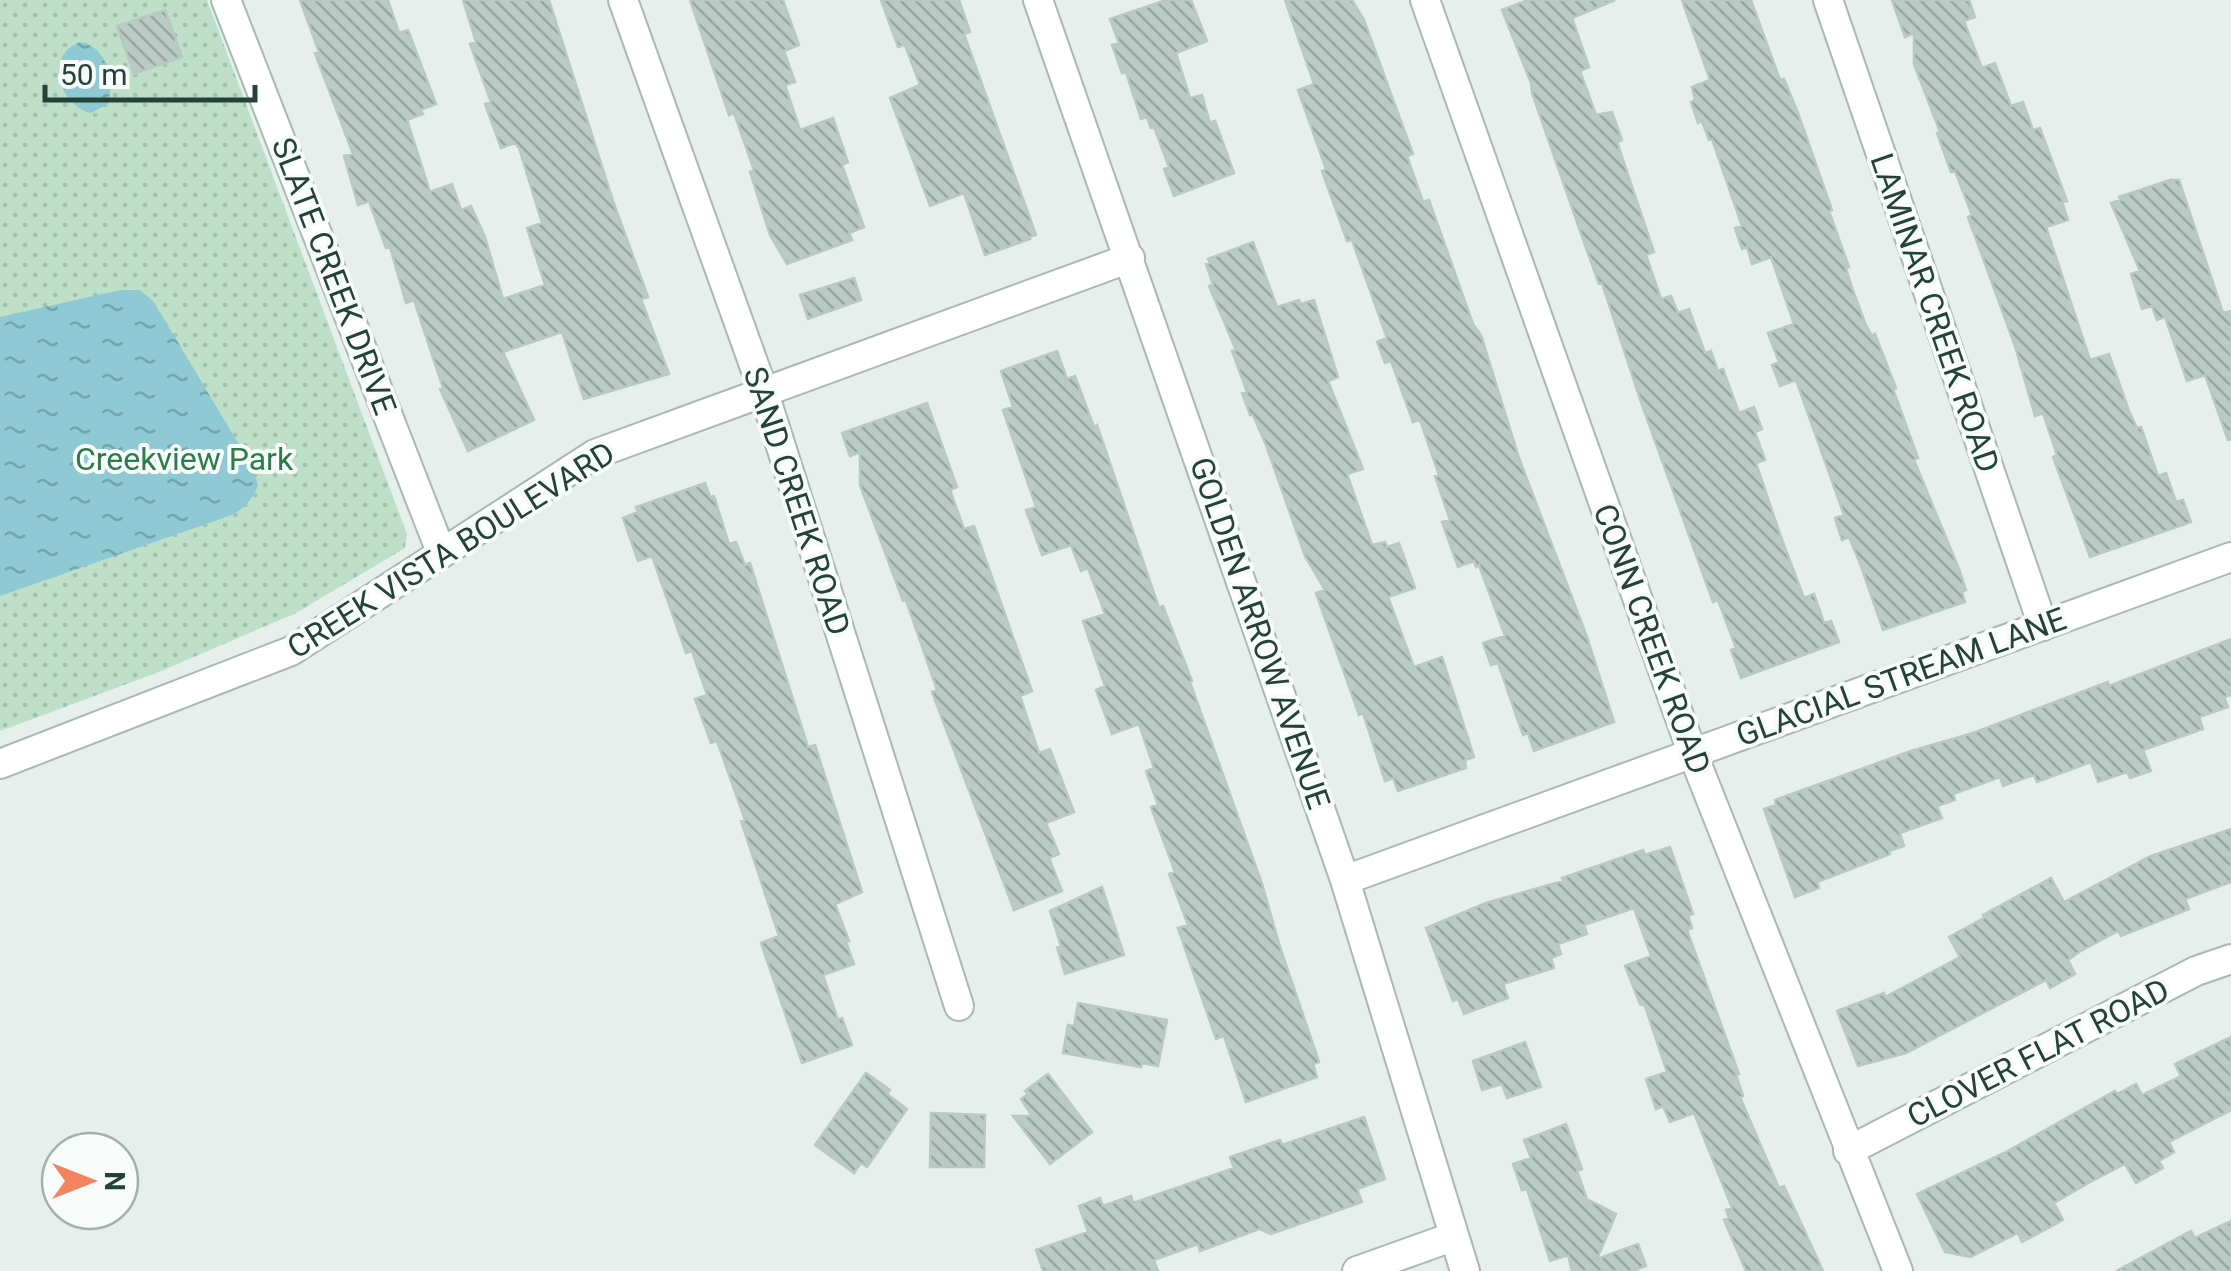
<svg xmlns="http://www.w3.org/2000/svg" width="2231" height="1271" font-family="Roboto,sans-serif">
<defs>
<pattern id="park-dots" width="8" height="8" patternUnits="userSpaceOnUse" patternTransform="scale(2.5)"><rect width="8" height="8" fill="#bfe0c8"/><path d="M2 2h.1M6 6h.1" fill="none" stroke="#a4c1ad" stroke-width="1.8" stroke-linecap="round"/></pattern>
<pattern id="water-ripples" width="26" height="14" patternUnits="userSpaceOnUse" patternTransform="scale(2.5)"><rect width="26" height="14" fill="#8ec9d4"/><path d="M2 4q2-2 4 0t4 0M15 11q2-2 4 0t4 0" fill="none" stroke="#74a5ad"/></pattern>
<pattern id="building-back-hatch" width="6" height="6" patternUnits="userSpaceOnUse" patternTransform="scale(2.5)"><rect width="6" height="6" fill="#bbcac4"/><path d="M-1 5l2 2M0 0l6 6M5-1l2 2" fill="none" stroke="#98a6a0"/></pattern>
</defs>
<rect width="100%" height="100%" fill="#e6efeb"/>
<path fill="url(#park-dots)" d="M0,0h207l200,534 -2,14 -109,65 -137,59 -159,59z"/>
<path fill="url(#water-ripples)" d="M80,42c28,5 34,38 28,62l-17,9c-32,-7 -47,-58 -11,-71z
M120,290h20l14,12 97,163 7,20c-6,16 -14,24 -29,31l-229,80v-279z"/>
<path fill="url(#building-back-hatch)" stroke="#b8c9c2" stroke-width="2.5" d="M300,0h88l11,33 9,-3 28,74 -16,6 3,4 -16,6 23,72 22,-8 9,26 10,-4 14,31 18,62 42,-14 -18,-57 15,-5 -23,-75 -4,-5 -14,5 -16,-44 6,-2 -21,-58 6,-2 -13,-42h86l64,201 35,96 -7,2 28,75 -85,25 -22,-67 -59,20 31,68 -66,31 -28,-62 3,-1 -29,-88 -8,3 -16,-56 -4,1 -17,-47 -11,4 -14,-49 9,-2 -38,-101 4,-1z
M690,0h93l16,45 -15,6 11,31 -10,3 15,45 33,-12 15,44 -6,3 22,62 -15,6 3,7 -65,24 -17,-29 -20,-63 4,-2 -20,-57 -5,2z
M881,0h78l11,32 -6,2 72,201 -7,2 1,2 -45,16 -21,-62 -34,13 -40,-108 30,-13 -15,-40 -7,2z
M1166,0h25l16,41 -31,12 14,45 12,-3 8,28 5,-2 19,52 -60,23 -10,-27 5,-2 -15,-40 -3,1 -4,-11 -6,2 -15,-47 -4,1 -10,-28 7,-2 -9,-24z
M1285,0h67l12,20 49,134 -6,2 16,46 6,-2 44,124 8,11 38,123 68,179 27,85 -80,29 -6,-18 -5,2 -25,-72 -7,2 -8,-22 22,-7 -26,-71 -3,2 -2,-6 -16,6 -16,-45 8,-2 -15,-44 4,-1 -19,-55 -7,2 -22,-61 -6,2 -8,-21 10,-4 -35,-98 -5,1 -25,-70 4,-2 -28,-79 16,-6z
M1528,0h87l-43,18 17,49 -9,4 16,44 16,-3 10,28 -5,2 37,110 -8,3 15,44 10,-3 7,17 11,-4 16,44 6,-2 7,20 5,-2 16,44 15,-6 8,22 -7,3 10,28 -9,3 25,74 23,61 10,-4 10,29 7,-2 8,21 -98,36 -10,-28 5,-2 -18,-48 -5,2 -72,-200 -39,-119 -3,1 -14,-39 -53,-152 -1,-10 -29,-73z
M1682,0h69l29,80 4,-1 14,34 34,97 -3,1 20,56 -3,1 5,17 14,38 7,13 3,-2 21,54 -3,1 25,69 -4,2 45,109 7,21 -4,2 3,10 -82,28 -22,-64 -12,-29 -7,3 -7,-22 9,-3 -48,-135 -16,6 -8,-21 7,-3 -11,-29 26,-9 -23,-67 -19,7 -5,-17 -5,2 -7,-21 7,-2 -30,-87 -3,1 -7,-19 -4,2 -7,-21 4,-2 -3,-13 18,-7z
M1892,0h77l6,17 -11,4 18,47 13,-5 16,43 12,-4 10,28 7,-2 27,73 -5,1 6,18 -22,7 44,133 19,-6 20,57 8,17 4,-1 17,49 8,-3 10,29 7,-2 8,22 -101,35 -37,-100 4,-2 -14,-42 -8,3 -20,-70 -47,-129 4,-2 -17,-44 -4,1 -14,-39 3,-1 -26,-68v-31l-9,4z
M165,10l17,47 -48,17 -17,-48z
M2170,180h9l44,133 8,-2v128l-3,1 -23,-65 -18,6 -22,-64 -8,3 -5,-14 -10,3 -11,-35 9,-3 -29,-68 10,-3 -2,-3z
M1253,242l24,65 22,-7 2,4 13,-4 24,77 -10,4 35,88 -16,5 25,71 13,-3 2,5 12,-4 16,45 -27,9 26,70 28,-10 32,100 -9,3 1,8 -68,23 -5,-13 -8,3 -22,-68 -4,2 -43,-122 9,-3 -20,-34 -39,-111 -13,-30h-3l-8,-22 5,-1 -15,-41 4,-1 -27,-64 4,-2 -7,-20 4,-1 -2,-4z
M854,278l7,22 -53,19 -8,-24z
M1057,351l10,28 8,-3 19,51 3,-2 62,183 4,-2 29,75 -2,1 72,202 18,63 39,115 -6,2 4,13 -71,25 -22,-66 -8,3 -38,-111 10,-3 -19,-51 6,-2 -24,-65 7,-2 -12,-34 8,-3 -15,-44 -27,10 -16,-44 9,-4 -22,-65 22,-7 -17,-46 -7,3 -10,-26 -29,10 -16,-45 10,-3 -33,-97 10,-3 -12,-36z
M927,403l30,84 -7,3 14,39 10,-3 58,165 -12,5 19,57 11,-4 24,63 -28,11 13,31 -10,4 13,33 -48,19 -82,-218 5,-2 -31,-90 -3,1 -43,-116v-33l-10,4 -8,-23z
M705,483l5,14 4,-1 15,48 7,-2 9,23 5,-2 58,184 7,-2 47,147 -27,12 14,37 -3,1 8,22 -31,11 15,45 4,-2 10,27 -50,18 -41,-120 18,-7 -38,-115 4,-1 -28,-79 -6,2 -16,-44 12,-4 -15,-44 -6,2 -34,-97 -14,5 -15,-43 15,-6 -2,-5z
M2231,639v56l-7,2 4,10 -29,10 4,12 -60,21 8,21 -21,7 -3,-6 -29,10 -7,-20 -54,20 -3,-7 -31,11 -3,-9 -47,17 2,6 -18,6 5,12 -42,15 4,13 -15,5 1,3 -73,28 2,6 -24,9 -31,-88 12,-4 -1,-5 136,-49 62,-18 135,-51 1,4z
M2231,829v53l-46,17 4,10 -68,27 -3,-5 -39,21 -11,8 7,14 -25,14 -4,-8 -140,73 -48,13 -21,-55 47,-18 1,4 75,-40 -11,-20 35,-19 -1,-3 68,-37 13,24 87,-46z
M1670,847l23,67 -5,1 4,13 -5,2 52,144 -3,1 7,21 -3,1 39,91 5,-2 39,85h-77l-22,-51 5,-2 -3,-8 6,-2 -38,-95 -24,9 -7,-16 -7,3 -10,-30 21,-7 -22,-66 -5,-2 -15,-38 26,-10 -17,-48 -50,17 3,9 -29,10 3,10 -10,4 3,10 -51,16 5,14 -44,16 -6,-15 -5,2 -27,-73 60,-25 77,-22 -1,-3 81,-28 2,5z
M1102,887l22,68 -59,19 -8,-27 4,-1 -11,-35z
M1078,1003l89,17 -9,46 -16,-3 -1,4 -78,-14 5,-28 6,1z
M2231,1037v73l-62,32 5,10 -15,9 4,7 -27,15 -11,-19 -33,17 -38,22 9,17 -41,22 -4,-9 -48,24 -25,-5 -28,-58 87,-41 111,-62 2,3 19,-10 6,11 39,-19 -6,-12z
M1525,1042l16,45 -34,11 -5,-14 -20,6 -9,-29z
M866,1073l24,17 -3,4 20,15 -40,58 -6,-4 -7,10 -39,-28z
M1048,1074l44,58 -42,32 -37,-48h19l-11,-17 7,-5 -3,-3z
M931,1113l54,2 -1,52h-54z
M1364,1117l21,62 -28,10 5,13 -91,32 -12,-5 -59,22 -2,-7 -44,16 4,11h-115l-7,-21 52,-18 -9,-26 21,-8 3,8 28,-10 2,7 101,-35 -4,-11 50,-17 2,5z
M1566,1124l16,45 -5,2 10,28 29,15 -19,45 41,-15 8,22 -14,5h-60l-4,-16 -18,6 -23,-72 -5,1 -9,-26 18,-6 -7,-18z
M2231,1221v50h-115l75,-40 4,7z"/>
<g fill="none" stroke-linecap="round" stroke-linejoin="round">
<defs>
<path id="minor" d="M226,0l215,552
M623,0l140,390 196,616
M1038,0l307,880 120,391
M1425,0l267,752 206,519
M1828,0l215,626
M0,764l291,-113 304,-197 535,-196
M1345,880l886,-323
M1848,1151l348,-180 35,-12
M1357,1271l95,-34"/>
</defs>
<use href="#minor" stroke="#a8b8b2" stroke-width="32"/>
<use href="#minor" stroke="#fff" stroke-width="28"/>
</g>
<g text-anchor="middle" stroke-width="8" stroke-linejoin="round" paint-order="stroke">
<g font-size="32" fill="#24423a" stroke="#f7fbf9">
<text transform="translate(334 276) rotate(69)" y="11">SLATE CREEK DRIVE</text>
<text transform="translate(1935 313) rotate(71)" y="11">LAMINAR CREEK ROAD</text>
<text transform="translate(797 501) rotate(72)" y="11">SAND CREEK ROAD</text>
<text transform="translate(451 550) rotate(-32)" y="11">CREEK VISTA BOULEVARD</text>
<text transform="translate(1260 633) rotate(71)" y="11">GOLDEN ARROW AVENUE</text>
<text transform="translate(1652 639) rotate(70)" y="11">CONN CREEK ROAD</text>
<text transform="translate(1901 677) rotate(-20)" y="11">GLACIAL STREAM LANE</text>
<text transform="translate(2038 1053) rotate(-27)" y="11">CLOVER FLAT ROAD</text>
</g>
<g font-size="32" fill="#2d7a4b" stroke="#f7fbf9">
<text x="184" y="470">Creekview Park</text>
</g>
</g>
<g transform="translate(90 1181) rotate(90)"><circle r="48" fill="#f7fbf9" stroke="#a3b1ad" stroke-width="2.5"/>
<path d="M0-8L18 38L0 25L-18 38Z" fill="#f4845f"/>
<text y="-15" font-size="28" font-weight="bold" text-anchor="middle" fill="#24423a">N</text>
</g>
<path d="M45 85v15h210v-15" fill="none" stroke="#24423a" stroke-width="5"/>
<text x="60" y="85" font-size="30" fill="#24423a" stroke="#f7fbf9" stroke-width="8" paint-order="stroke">50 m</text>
</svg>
